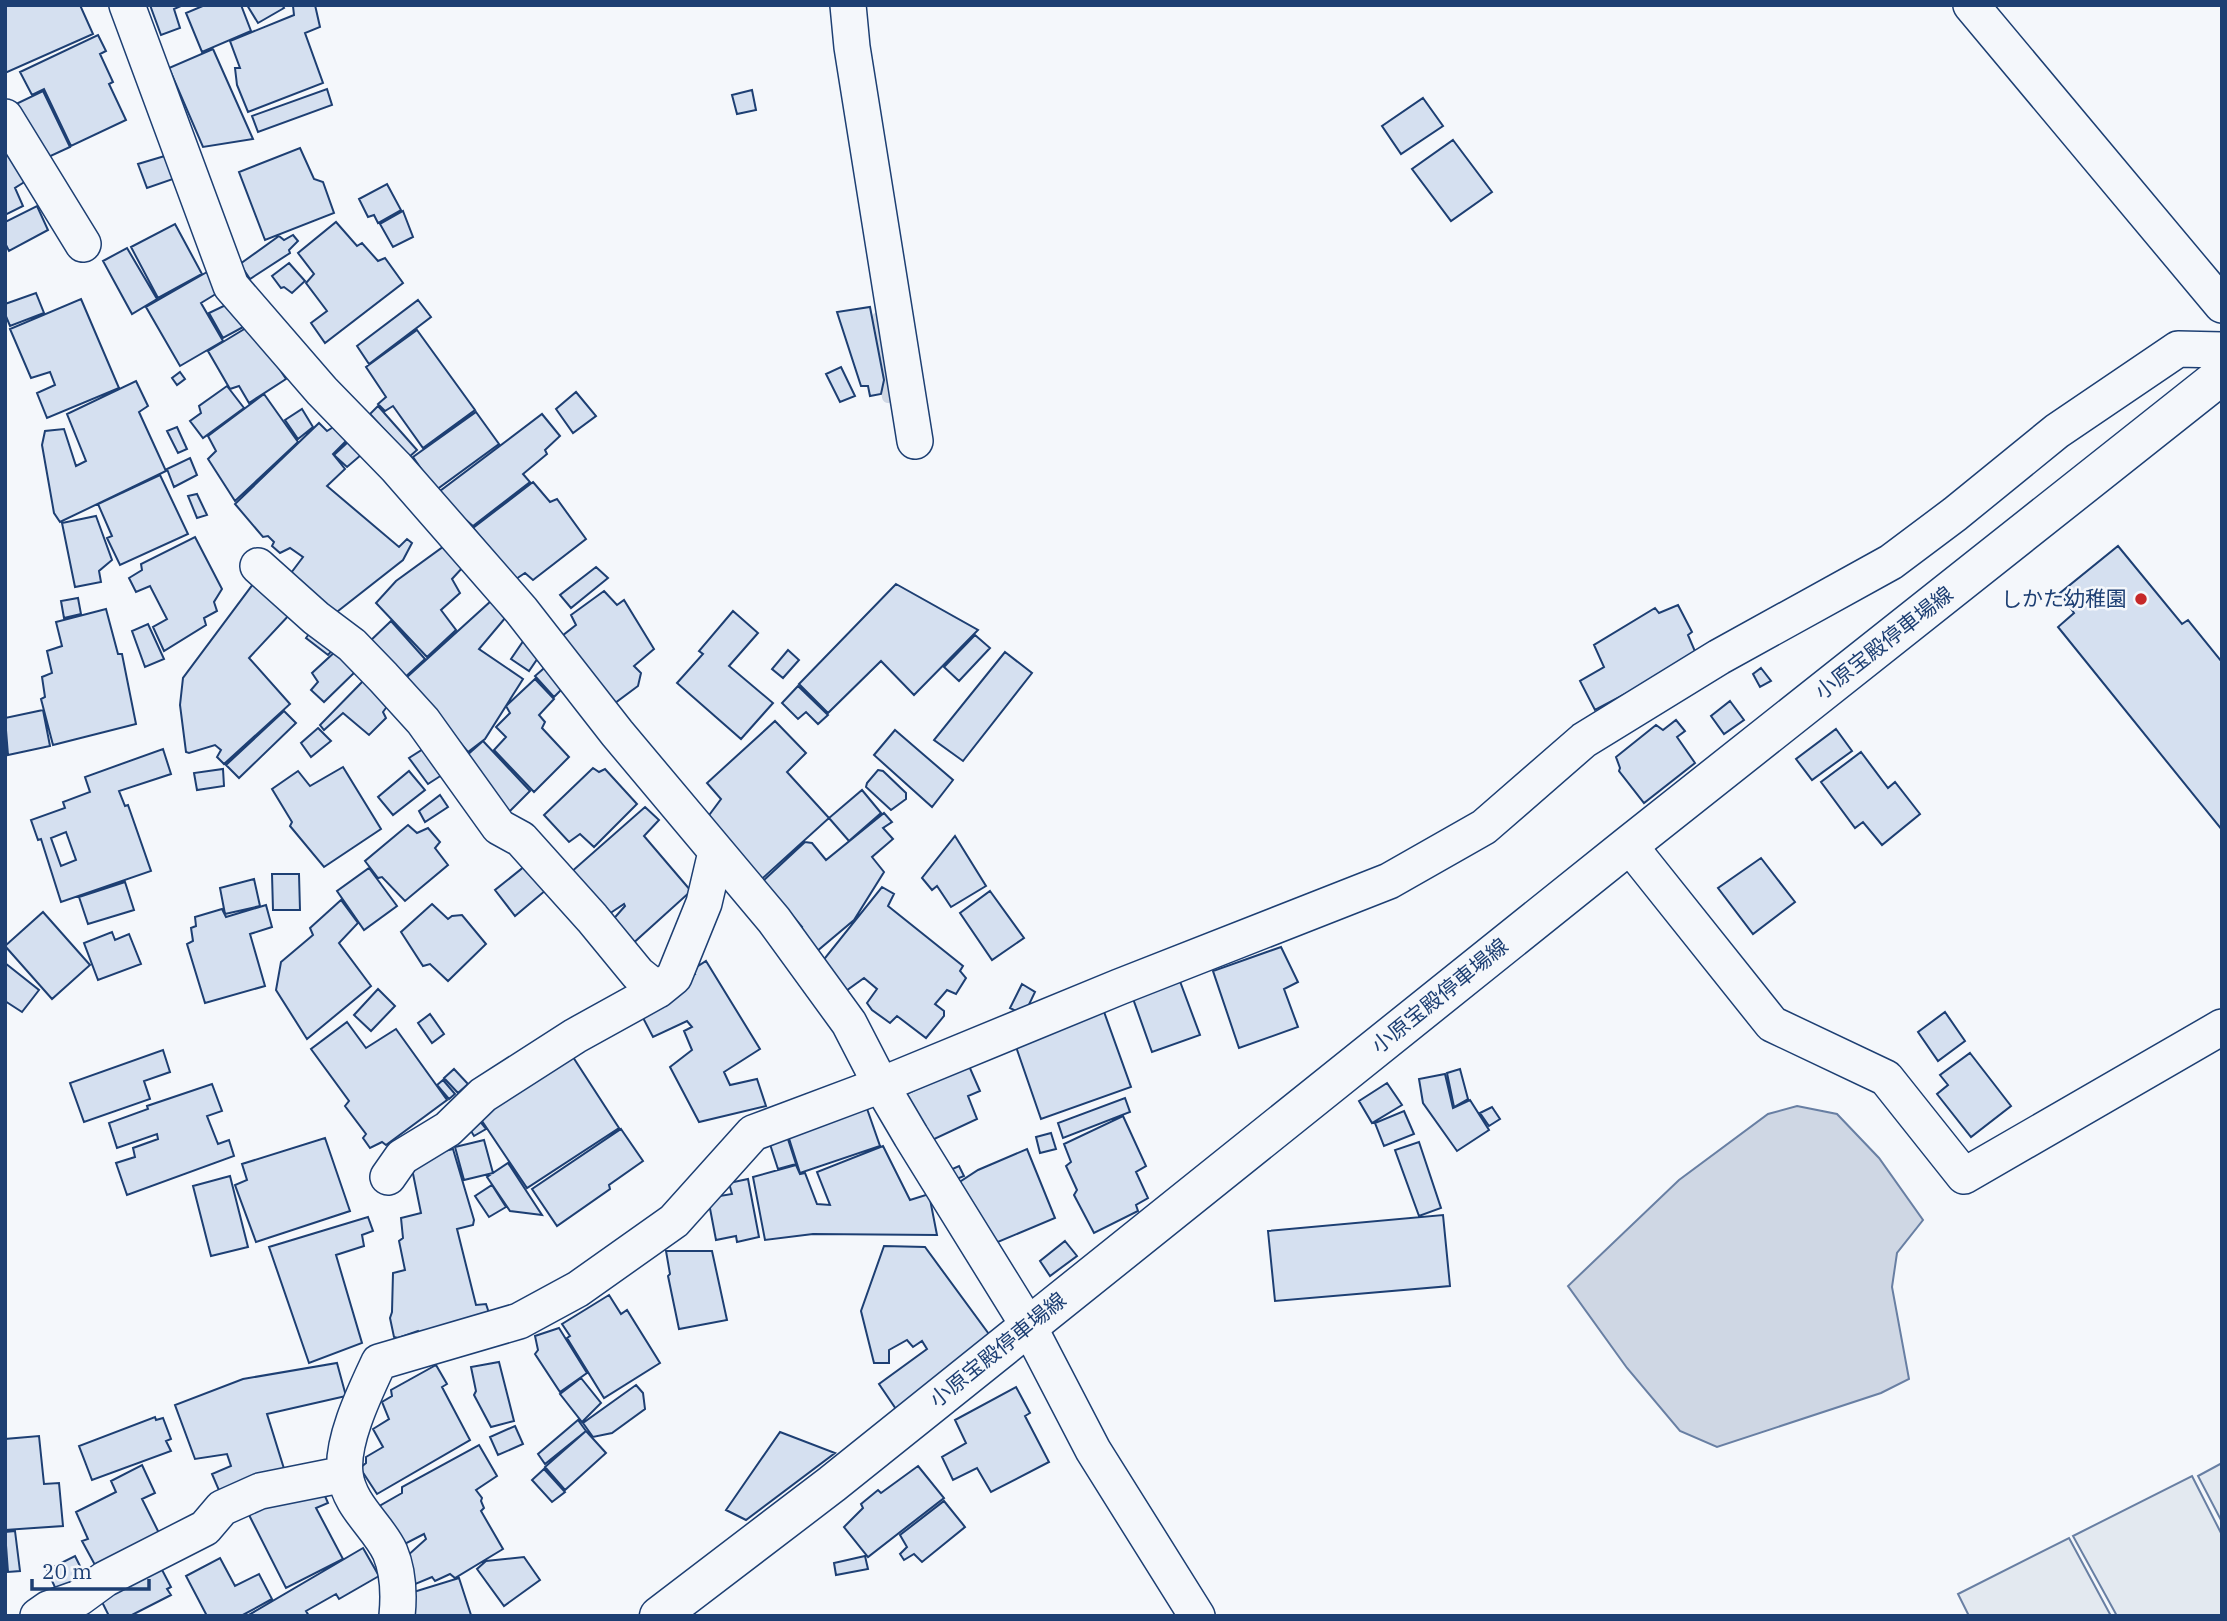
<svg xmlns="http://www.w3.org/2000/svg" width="2227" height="1621" font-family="'IBM Plex Serif','Noto Sans JP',serif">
<rect width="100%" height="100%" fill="#f4f7fb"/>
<path fill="#e3e9f0" stroke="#687fa3" stroke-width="2" d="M2222,1463v59l-24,-46z
M2192,1476l30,59v81h-105l-44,-80z
M2069,1538l42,78h-142l-11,-22z"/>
<path fill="#cfd7e4" stroke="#687fa3" stroke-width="2" d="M1797,1106l40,8 42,44 44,62 -26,33 -5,34 17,92 -28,14 -164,54 -37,-16 -53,-63 -59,-82 111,-106 89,-66z"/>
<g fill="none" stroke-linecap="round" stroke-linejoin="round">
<path stroke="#cfd7e4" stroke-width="12" d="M878,318l10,79"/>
</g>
<path fill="#d5e0f0" stroke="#1d3f73" stroke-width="2" fill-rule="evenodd" d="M5,5h75l13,29 -88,39z
M150,5h33l-9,4 6,19 -19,7z
M205,5h36l10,26 -49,21 -16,-39z
M247,5h35l2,3 -26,15z
M315,5l5,22 -15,6 18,50 -75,29 -11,-27 -2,-17h5l-10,-27 64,-26 -1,-9z
M98,35l8,16 -6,3 13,28 -4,2 17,36 -55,26 -27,-57 -12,6 -12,-23z
M213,49l40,90 -50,8 -34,-79z
M327,89l5,16 -74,27 -6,-16z
M752,90l4,20 -19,4 -5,-19z
M43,91l27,56 -28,13 -26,-56z
M1423,98l20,28 -42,28 -19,-28z
M1453,140l39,52 -41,29 -39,-52z
M300,148l14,31 9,3 11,31 -69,27 -26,-68z
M10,151l16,30 -11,7 8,18 -18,9v-61z
M168,155l8,23 -29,10 -9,-24z
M387,184l14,26 -23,13 -4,-8 -6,2 -9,-18z
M37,206l11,24 -39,21 -4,-8v-21z
M403,211l10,26 -20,10 -13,-23z
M336,222l21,24 5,-3 16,18 7,-3 18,25 -78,60 -14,-20 16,-12 -21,-28 8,-9 -16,-21z
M175,224l27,50 -44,24 -27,-51z
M293,235l5,6 -9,9 1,3 -40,26 -10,-15 39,-28 5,4z
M127,248l30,51 -25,15 -29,-53z
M289,263l16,18 -13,12 -8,-6 -3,1 -9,-12z
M207,272l12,20 -18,11 22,38 -43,25 -34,-59z
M36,293l8,20 -34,13 -5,-12v-10z
M81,299l38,89 -72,30 -10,-25 18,-8 -5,-13 -19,6 -21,-49z
M418,300l13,17 -62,47 -12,-18z
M232,302l13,24 -22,12 -14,-25z
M870,307l14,73 -3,14 -11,2 -2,-10h-7l-24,-74z
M251,325l35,54 -37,24 -10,-17 -9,3 -22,-38z
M417,330l58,80 -52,38 -30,-42 -8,5 -7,-7 8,-7 -20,-30z
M841,367l14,29 -15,6 -14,-28z
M180,372l5,7 -8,6 -5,-7z
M136,381l12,25 -9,6 27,59 -106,51 -6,-9 -12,-68 3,-14 19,-2 12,37 10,-5 -19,-47z
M227,386l17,22 -41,30 -13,-17 11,-8 -2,-7z
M576,392l20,24 -23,17 -17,-24z
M264,394l34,48 -63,59 -27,-42 8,-8 -8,-15z
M378,406l39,44 -8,7 -39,-43z
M302,409l11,18 -15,12 -13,-19z
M476,412l23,32 -63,46 -23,-33z
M542,414l18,22 -15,14 2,4 -24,20 7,8 -57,44 -7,-6 -5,1 -21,-30z
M319,423l8,8 8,-5 12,14 -14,14 12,15 -18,17 72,61 8,-8 5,4 -9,17 -70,55 -45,-38 15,-20 -13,-9 -10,5 -8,-7 2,-4 -6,-6 -5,1 -28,-33z
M177,427l10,22 -9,4 -11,-22z
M348,442l13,13 -14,12 -13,-12z
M190,458l7,17 -23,12 -7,-18z
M160,475l28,59 -68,31 -13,-27 5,-2 -14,-32z
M533,482l17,20 7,-3 29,40 -53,41 -8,-7 -9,6 -43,-51z
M197,494l10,21 -10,3 -9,-22z
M96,516l16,44 -13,11 2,11 -26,5 -13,-64z
M195,537l27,52 -8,13 3,9 -13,7 2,7 -42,26 -11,-24 14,-8 -17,-33 -14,6 -7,-14 13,-8 -1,-6z
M447,544l17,22 -12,13 8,14 -19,17 15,20 -29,27 -51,-54 20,-22z
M2118,546l64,78 6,-4 34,42v168l-164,-203 16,-14 -14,-20z
M596,567l12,11 -37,30 -11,-13z
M256,580l35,33 -42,45 41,46 -66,60 -7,-7 4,-7 -6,-5 -26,8 -3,-1 -6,-47 3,-27z
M896,584l82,46 -64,65 -33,-34 -53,52 -29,-29z
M604,591l13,14 7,-5 30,49 -20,17 7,7 -3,13 -23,17 -53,-67 14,-11 -5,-10z
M78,598l3,16 -17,4 -3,-17z
M491,601l15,16 -27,32 44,30 -38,60 -17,13 -62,-74z
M1678,605l14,27 -4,3 9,21 -102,54 -15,-29 24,-14 -10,-22 61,-37 4,5z
M106,609l12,45h4l14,70 -83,21 -12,-46 4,-2 -3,-20 10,-4 -5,-22 15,-5 -6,-24z
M733,611l25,22 -29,33 44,37 -32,36 -64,-56 26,-29 -4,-3z
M391,621l34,38 -23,21 -34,-37z
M148,624l16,35 -19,8 -13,-36z
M315,626l23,18 -10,11 -22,-17z
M975,635l15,13 -31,33 -15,-14z
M524,640l18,12 -13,19 -18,-12z
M337,650l20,20 -33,32 -13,-12 7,-8 -6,-9z
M788,650l11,10 -16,18 -11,-9z
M1005,652l27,21 -69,88 -29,-21z
M550,663l18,20 -14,14 -19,-21z
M1761,668l10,13 -11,6 -7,-13z
M366,678l25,23 -8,11 3,6 -17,17 -26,-22 -19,17 -4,-5z
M535,679l19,20 -15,16 6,7 -3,6 27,29 -35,35 -40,-42 12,-13 -10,-10 14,-14 -4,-7z
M798,686l30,29 -10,9 -12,-12 -8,7 -16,-16z
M1730,701l14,19 -20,14 -13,-18z
M43,710l7,36 -42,9 -3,-37z
M284,711l12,12 -57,55 -13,-13z
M1676,720l9,11 -8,6 18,26 -51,40 -25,-32 1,-3 -4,-11 40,-32 7,5z
M775,721l31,32 -19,19 42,46 -75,68 -47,-68 14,-19 -14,-16z
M318,728l13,13 -20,16 -10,-14z
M1836,729l16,22 -40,29 -16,-21z
M895,730l58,50 -21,27 -58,-52z
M483,741l47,50 -21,21 -44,-55z
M428,746l17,27 -17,11 -19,-26z
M163,749l8,25 -52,17 6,15 3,-1 23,66 -90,31 -20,-63 -3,1 -7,-20 34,-12 -2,-6 27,-10 -5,-15zM66,832l10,28 -15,6 -10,-28z
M1861,752l27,36 7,-6 25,32 -38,31 -19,-23 -8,6 -34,-46z
M343,767l38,62 -57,38 -34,-41 2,-4 -20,-33 26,-18 12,15z
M593,768l6,4 6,-3 32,35 -43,43 -14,-13 -11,8 -25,-27z
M223,769l1,17 -27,4 -3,-17z
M878,770l5,1 23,22v6l-15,11 -25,-23 1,-4z
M409,771l16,19 -32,25 -15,-18z
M862,790l19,23 -32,28 -20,-23z
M440,795l8,12 -23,15 -6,-11z
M645,807l14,13 -15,16 47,55 -61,55 -21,-22 16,-18 -1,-2 -18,12 -36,-43z
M884,813l8,9 -9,6 10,11 -21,18 12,15 -30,48 -44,37 -18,-21 10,-9 -39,-46 42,-39 7,1 14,17z
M408,825l9,8 11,-5 12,14 -5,6 13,17 -43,36 -23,-24 -4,1 -13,-17z
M955,836l31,50 -35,21 -14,-21 -5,4 -10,-12z
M1761,858l34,44 -42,32 -35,-46z
M525,866l21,24 -31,26 -20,-26z
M369,868l28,38 -33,24 -27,-39z
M272,874h27l1,36h-27z
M254,879l6,27 -35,8 -5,-26z
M125,882l9,28 -46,14 -9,-27z
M882,887l12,7 -6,12 75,60 -3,5 6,7 -10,16 -9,-4 -12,14 9,7v5l-18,22 -29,-22 -7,7 -18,-13 -5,-7 10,-14 -13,-11 -21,15 -22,-30z
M990,891l34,47 -32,22 -32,-47z
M341,900l17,23 -19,20 32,43 -64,53 -31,-49 5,-28 32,-27 -3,-7z
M432,904l16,15 4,-3 10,-1 24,29 -38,37 -18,-17 -7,2 -22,-34z
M266,905l6,22 -22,7 15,52 -60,17 -18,-59 6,-3 -2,-13 5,-2 -1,-9 27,-8 4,8z
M43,912l47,53 -38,34 -47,-53z
M112,932l3,8 14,-6 12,30 -43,16 -14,-37z
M1281,947l17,35 -14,7 14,38 -59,21 -26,-77z
M706,961l54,88 -36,23 6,13 27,-6 9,27 -67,16 -29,-55 22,-17 -8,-19 8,-4 -5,-6 -34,16 -12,-23 54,-40 -3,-4z
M5,963l34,27 -17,22 -17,-11z
M1178,976l22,59 -48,17 -21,-59z
M1022,984l13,8 -11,23 -14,-7z
M378,989l17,17 -24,25 -17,-16z
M1103,1009l28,78 -90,32 -27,-78z
M1945,1012l20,29 -27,20 -20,-29z
M430,1014l14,20 -12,9 -14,-20z
M347,1022l19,26 30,-19 51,71 -61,45 -4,-3 -12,6 -7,-10 3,-4 -21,-28 4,-5 -38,-52z
M163,1050l7,22 -26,9 6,18 -66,23 -14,-39z
M1970,1053l41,53 -40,31 -34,-43 11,-9 -8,-10z
M571,1054l48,74 -92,60 -49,-73z
M969,1066l11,25 -12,5 9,23 -49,23 -22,-48z
M454,1069l14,15 -10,9 -14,-15z
M1460,1069l8,30 -14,8 -7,-34z
M1445,1074l8,34 17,-8 19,30 -32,21 -34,-48 -4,-24z
M443,1080l12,14 -6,5 -12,-14z
M1387,1083l15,22 -30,18 -13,-22z
M212,1084l10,27 -15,5 11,28 11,-4 5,16 -107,39 -11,-32 19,-6 -2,-9 25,-9 -1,-5 -40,14 -8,-25 39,-14 -1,-3z
M1125,1098l5,14 -67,26 -5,-15z
M865,1103l15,43 -80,27 -14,-44z
M1492,1107l8,12 -11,7 -9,-13z
M1404,1111l10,23 -30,12 -9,-23z
M1123,1116l23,50 -10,6 12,26 -12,7 2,6 -44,22 -20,-38 3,-5 -11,-24 5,-4 -7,-18z
M478,1119l8,10 -12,7 -6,-10z
M621,1129l22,32 -34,24 1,4 -53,37 -25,-37z
M785,1130l11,34 -18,5 -10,-31z
M1051,1133l5,16 -16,4 -4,-16z
M325,1138l25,73 -94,31 -21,-57 12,-5 -5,-16z
M484,1140l9,33 -29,7 -9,-33z
M1419,1142l22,66 -22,8 -24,-66z
M883,1146l27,54 19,-6 8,41 -124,-1 -48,6 -12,-63 43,-12 4,9 5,-1 12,31 13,1 -13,-33z
M453,1149l21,71 -1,5 -16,4 19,76 10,-1 3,9 -68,23 -3,-5 -20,7 -4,-1 -4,-19 2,-6 1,-39 12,-3 -6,-29 4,-3 -2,-20 20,-5 -11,-54z
M1027,1149l28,69 -62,26 -38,-59 23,-15z
M508,1163l34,52 -32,-4 -23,-34z
M959,1166l5,10 -12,5 -4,-10z
M230,1176l18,71 -37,9 -18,-70z
M748,1179l11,58 -22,5 -1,-6 -20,4 -8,-42 24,-4 -3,-11z
M492,1185l14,22 -17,10 -14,-21z
M1443,1215l7,71 -175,15 -7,-70z
M368,1217l5,14 -11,4 2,11 -28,9 26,88 -53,20 -40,-116z
M1065,1241l12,15 -27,20 -10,-15z
M884,1246l41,1 69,94 -98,68 -17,-25 48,-35 -5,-8 -9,6 -6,-7 -18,10v13h-15l-13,-52z
M666,1251h46l15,69 -48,9 -11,-53 2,-2z
M609,1295l12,19 6,-4 33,53 -56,35 -37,-60 3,-2 -8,-12z
M559,1328l28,45 -27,19 -25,-38 3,-4 -3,-14z
M499,1362l15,59 -23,6 -17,-32 2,-4 -5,-24z
M337,1363l9,33 -79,18 18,58 -64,23 -9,-21 19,-8 -4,-12 -32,5 -20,-54 68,-26z
M436,1365l11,19 -5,3 28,53 -93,54 -17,-26 6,-5v-6l17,-10 -10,-18 16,-10 -7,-17 10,-6 -1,-6z
M581,1378l20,25 -19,19 -22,-28z
M636,1385l7,8 2,16 -33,24 -19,4 -10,-14z
M1016,1387l14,26 -5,3 24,46 -58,30 -14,-24 -24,12 -11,-23 24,-14 -11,-23z
M155,1417l1,3 7,-2 8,21 -5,2 5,10 -79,29 -13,-34z
M578,1420l8,11 -41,33 -7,-10z
M515,1426l8,18 -25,11 -8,-18z
M586,1431l20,22 -41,37 -20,-23z
M780,1432l55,21 -89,67 -20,-10z
M39,1436l5,48 15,-1 4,43 -58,4v-91z
M479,1445l18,31 -21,14 6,8 -1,3 3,7 -3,3 22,38 -48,29 -5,-4 -15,7 -3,-4 -19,8 -7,-28 20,-18 -2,-5 -27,14 -21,-40 26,-15v-6z
M142,1465l13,28 -13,6 17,34 -64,32 -13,-24 6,-2 -12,-27 40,-20 -5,-11z
M918,1466l26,32 -76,59 -24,-30 19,-19 -2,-4 17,-14 3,3z
M544,1469l21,23 -13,10 -20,-22z
M322,1489l6,14 -12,5 27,51 -57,29 -39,-77z
M944,1501l21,26 -43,35 -8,-8 -10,6 -4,-6 7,-7 -7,-12z
M15,1531l5,40 -12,1 -3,-40z
M363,1548l16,28 -40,23 -3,-5 -30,17 3,5h-62z
M75,1556l13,26 -29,14 -12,-26z
M865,1556l3,13 -32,6 -2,-12z
M524,1557l16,23 -36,26 -27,-37 9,-8z
M220,1558l15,28 24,-12 13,25 -31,17h-34l-21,-40z
M160,1566l11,21 -4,2 4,6 -41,21h-21l-9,-18z
M459,1578l12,37 5,1h-71l2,-22z"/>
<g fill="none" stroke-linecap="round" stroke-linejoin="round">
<defs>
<path id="street" d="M127,5l104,281 91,105 74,76 125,143 96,123 157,187 75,103 32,62 30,51 117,189 65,125 104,166
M848,5l4,42 63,394
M1971,5l251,300
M5,117l78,127
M258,566l58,52 36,27 31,32 40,44 76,106 22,12 71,79 46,56 20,16
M1629,845l143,179 114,54 78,98 258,-149
M388,1177l14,-20 46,-28 35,-34 92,-59 83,-46 16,-13 30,-74 12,-51
M38,1616l10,-7 31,-11 26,-19 100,-51 17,-20 38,-17 85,-17
M397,1616c2,-20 1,-45 -7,-64 -12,-26 -41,-46 -45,-78 -4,-33 20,-82 34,-112l140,-41 59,-32 96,-68 79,-88 128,-48 238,-98 270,-106 95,-54 100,-87 135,-83 172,-95 64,-48 102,-83 121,-82 44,1"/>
<path id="secondary" d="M659,1616l173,-132 797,-639 593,-470"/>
</defs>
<use href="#street" stroke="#1d3f73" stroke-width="38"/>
<use href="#secondary" stroke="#1d3f73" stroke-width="41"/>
<use href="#street" stroke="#f4f7fb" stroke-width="35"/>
<use href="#secondary" stroke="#f4f7fb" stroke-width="38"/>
</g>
<circle fill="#c62828" stroke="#f4f7fb" stroke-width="2.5" cx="2141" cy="599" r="7"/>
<g text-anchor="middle" stroke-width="5" stroke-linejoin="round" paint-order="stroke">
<g font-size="21" fill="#1d3f73" stroke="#f4f7fb" text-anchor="end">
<text x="2127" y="606">しかた幼稚園</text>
</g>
<g font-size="21" fill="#1d3f73" stroke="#f4f7fb">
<text transform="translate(1884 643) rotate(-38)" y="7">小原宝殿停車場線</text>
<text transform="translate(1440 996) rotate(-39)" y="7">小原宝殿停車場線</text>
<text transform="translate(998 1350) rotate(-39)" y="7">小原宝殿停車場線</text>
</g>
</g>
<rect width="2227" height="1621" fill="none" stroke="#1d3f73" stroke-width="14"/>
<path d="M32 1579v10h117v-10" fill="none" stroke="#1d3f73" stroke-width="3.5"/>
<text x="42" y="1579" font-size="21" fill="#1d3f73" stroke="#f4f7fb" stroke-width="5" paint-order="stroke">20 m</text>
</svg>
